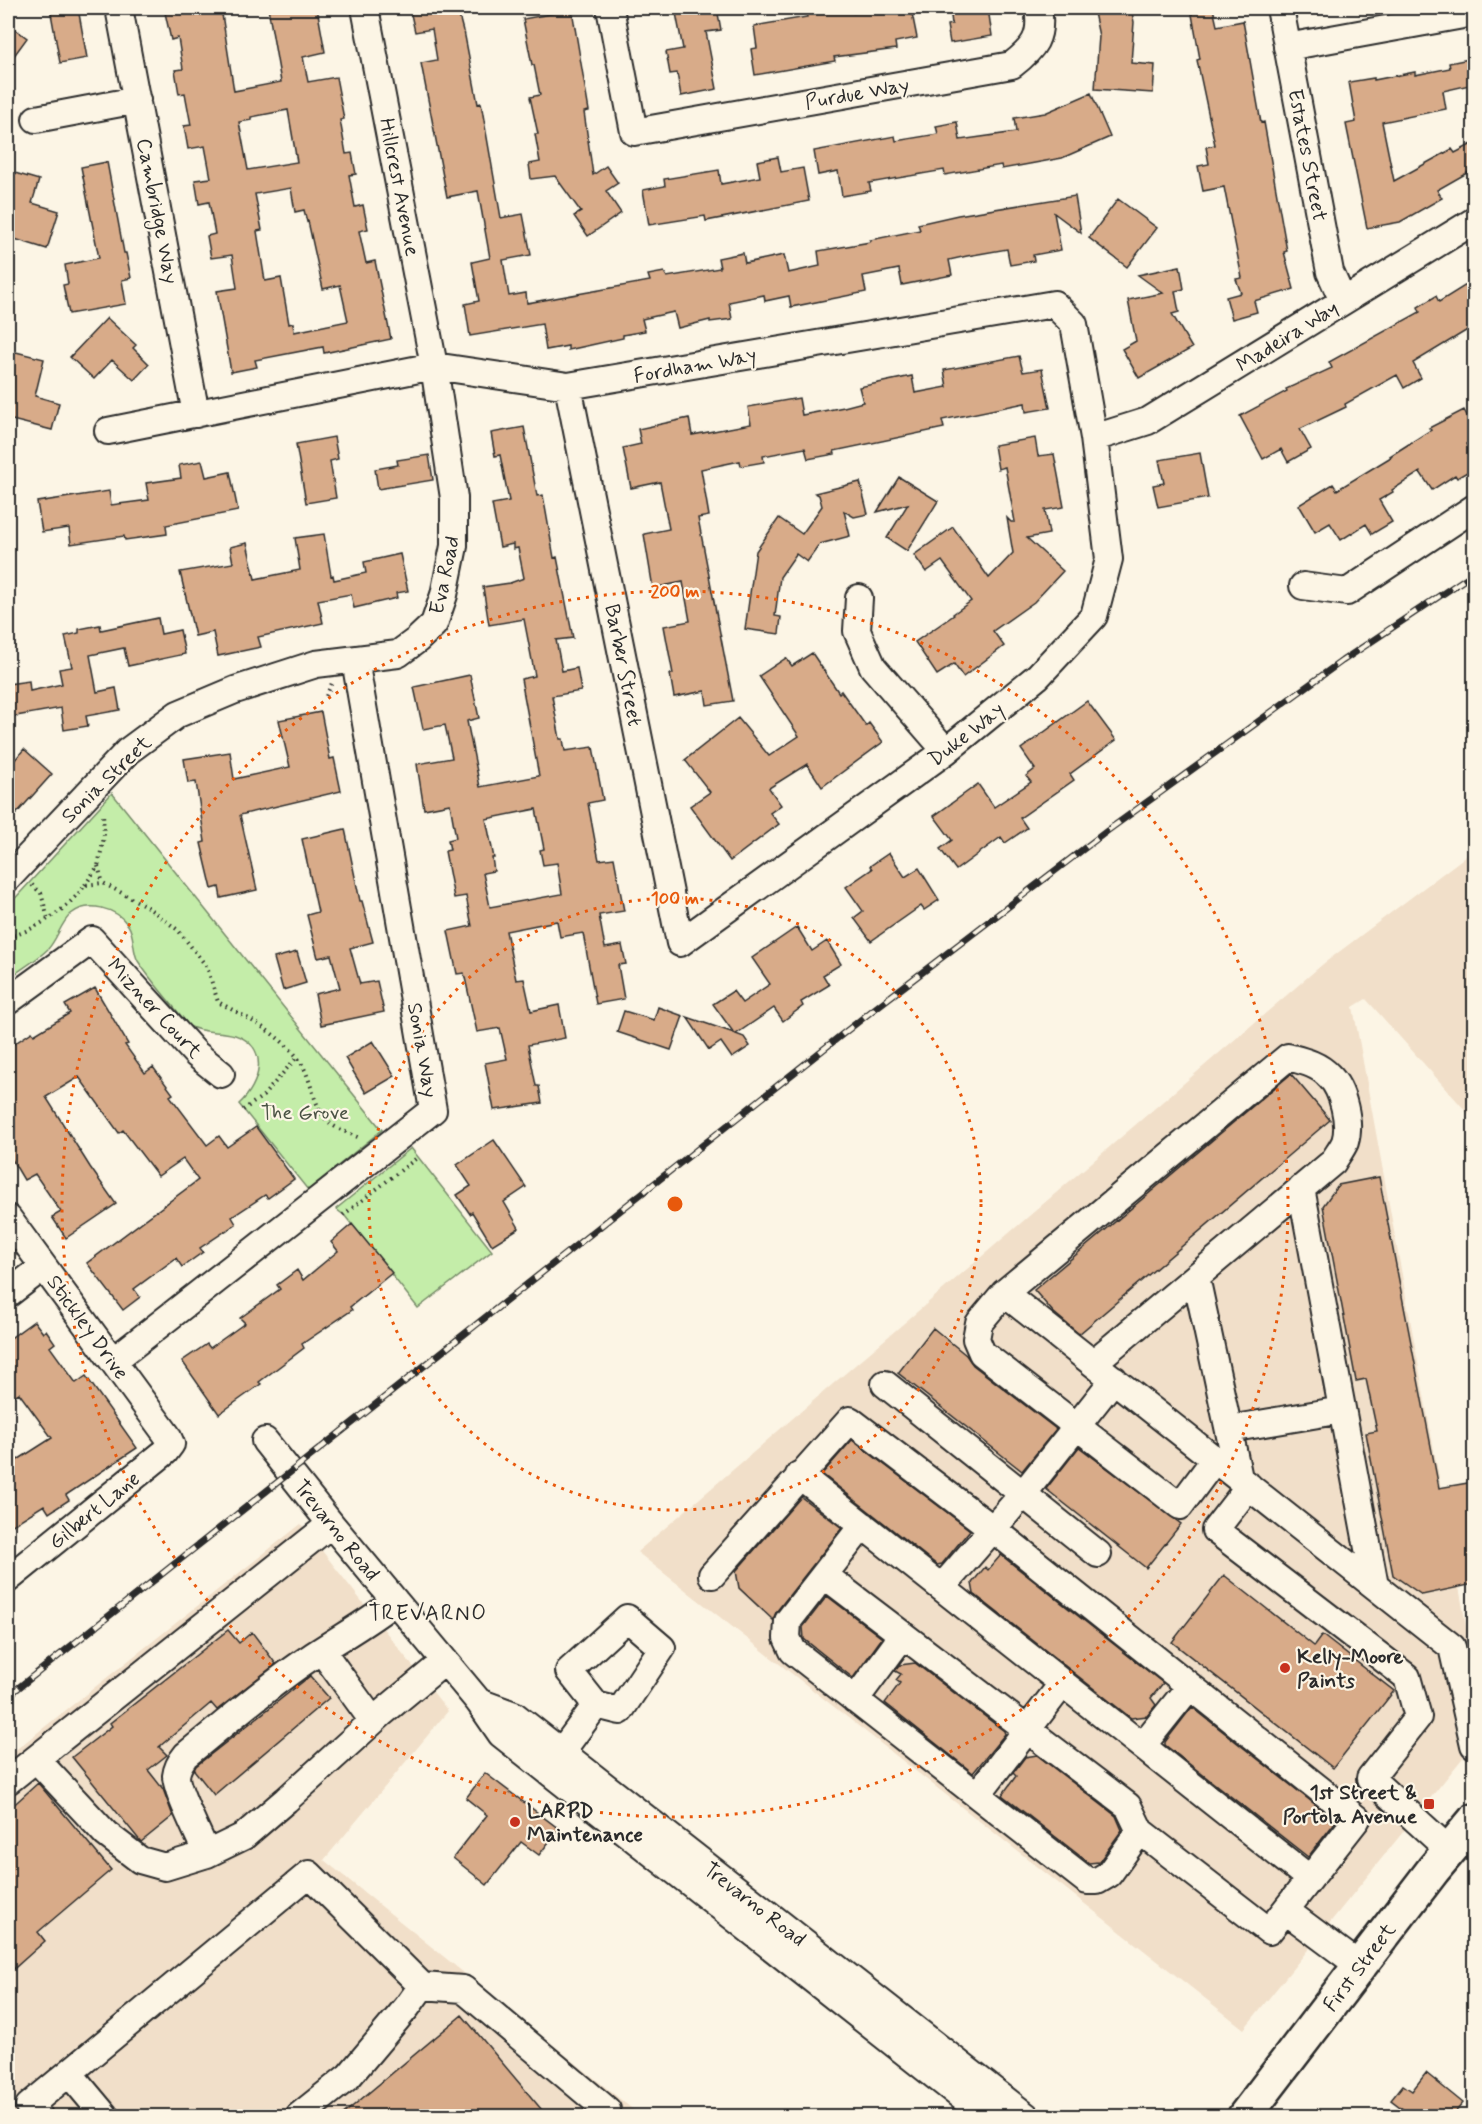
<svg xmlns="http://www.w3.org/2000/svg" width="1482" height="2124" font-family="Mynerve,sans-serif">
<rect width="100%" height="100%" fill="#fcf5e5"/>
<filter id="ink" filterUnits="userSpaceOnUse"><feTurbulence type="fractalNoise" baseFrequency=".0167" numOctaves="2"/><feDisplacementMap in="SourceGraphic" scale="12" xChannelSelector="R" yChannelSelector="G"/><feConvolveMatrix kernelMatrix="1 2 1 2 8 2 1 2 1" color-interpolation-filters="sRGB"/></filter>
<g filter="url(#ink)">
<path fill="#f1dfc9" d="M1474,850v270l-108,-121 -13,8 121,662v75l-230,285 -607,-477 686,-588z
M301,1524l147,187 -124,149 317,256h-633v-360z"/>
<path fill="#c4eda9" stroke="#788c6a" stroke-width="1.5" d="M112,793l270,337 -74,60 -69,-86c21,-19 32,-57 -4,-69 -15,-5 -32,-1 -46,-9 -16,-21 -36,-42 -51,-65 -6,-10 -3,-26 -10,-36 -12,-17 -40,-25 -57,-11 -11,10 -13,24 -23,35 -11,11 -27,20 -40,30v-73z
M411,1148l81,103 -74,57 -73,-92 -9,-7z"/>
<path fill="#d8ab89" stroke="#2b2b2b" stroke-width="1.5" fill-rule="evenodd" d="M50,8h28l9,50 -27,5z
M164,8h57l13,83 47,-9 -13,-74h49l8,44 -22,5 5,25 28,-5 8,42 -4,1 6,34 6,-1 4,21 -7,1 6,32 8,-2 5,24 -9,2 7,32 9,-2 16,78 -67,14 -1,-6 -68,13 2,7 -26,5 -14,-81 20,-3 -5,-33 -21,3 -4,-22 8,-2 -6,-32 -10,2 -4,-24 16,-2 -6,-32 -17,3 -4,-23 7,-1 -6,-32 -6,1 -4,-24 8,-1 -5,-31 -7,2zM288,110l9,52 -49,8 -9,-48 12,-2v-3zM291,188l4,24 9,-2 3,12 1,-1 15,68 17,-4 8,36 -54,11 -1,-9 -4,1 -8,-46 -16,3 -8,-50 5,-1 -7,-36z
M420,8h37l6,23h1l14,73 3,-1 20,115 22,-4 8,41 -28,5 6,36 17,-3 1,10 123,-22 -2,-6 16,-3 3,5 53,-9 -2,-10 25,-5 2,10 39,-8 4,18 32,-7 -2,-15 52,-9v-2l50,-10 -2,-6 40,-9 117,-19 6,37 -27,-20 7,37 -28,5 1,6 -24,4 -3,-16 -40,7 -18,4 3,15 -50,10 -3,-16 -36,7 3,16 -75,15 -2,-11 -24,5 -1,-6 -35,7 3,17 -22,3v-2l-32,8 -4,-16 -32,7 3,12 -22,4v3l-55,12v-4l-22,4 -4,-26 -72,12 -5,-32 14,-3 -7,-39 18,-4 -12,-67 -31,6 -26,-134 16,-3 -5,-31 -17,3 -5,-22z
M675,8h42l4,22 -15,2 11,57 -36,7 -4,-23 -7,1 -4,-22 17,-3z
M844,8h7l2,5 34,-5h24l6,30 -22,4 1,7 -62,8 1,4 -80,14 -4,-26 6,-1 -3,-22 53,-9 -1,-3z
M950,8h38l4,28 -42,7 -3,-18 5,-1z
M1093,8h38l3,14 -3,41 24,2 -2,28 -58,-4 4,-53z
M1201,8h12l4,18 26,-5 18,102 3,-1 23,129 -3,1 10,37 -40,12 3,11 -25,7 -6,-22 15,-4 -5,-14 6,-1 -18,-91 -21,4 -5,-25 11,-2 -3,-17 9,-2 -18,-85 3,-1 -9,-50z
M572,10l17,101 -5,1 9,63 13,-9 12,17 -12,8 15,22 -33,23 -14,-20 7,-4 -26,-36 -24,3 -2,-15 11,-2 -5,-28h3l-8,-37 10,-2 -6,-30h-2l-9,-46z
M8,24l19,14 -19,26z
M1474,58v26l-31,7 3,18 -64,13 12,59 58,-32 3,4 19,-10v26l-37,21 5,8 -42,24 -33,6 -21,-104 10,-2 -7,-40 25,-4v2l41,-8v3l35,-7 -1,-5z
M1091,93l19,44 -48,21 -60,11 -1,-4 -56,10 -1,-5 -75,13 2,8 -29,5 -4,-25 -20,4 -4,-24 81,-15 1,5 42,-7 -2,-8 21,-4 3,18 56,-8 -2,-14 31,-5z
M778,157l3,15 22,-4 6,33 -103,20 -1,-5 -56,9 -6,-35 22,-4 -1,-7 55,-9 2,14 39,-7 -3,-16z
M107,162l17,91h2l5,25 -9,2 4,24 -57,10 -6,-29 5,-1 -3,-19 34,-7 -18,-91z
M8,171l31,9 -7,23 27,8 -12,38 -39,-12z
M1118,199l39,29 -30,39 -38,-29z
M1180,266l4,23 -9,2 4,21 -7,2 20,34 -53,30 -17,-29 14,-8 -8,-41 35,-7 -25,-18z
M1474,280v46l-61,37 8,15 -17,10 -7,-13 -52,29 1,3 -46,22 11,20 -23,13 -7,-13 -18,10 -23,-43 47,-25 -1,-2 46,-21 -3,-6 91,-50 -2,-5 18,-11 3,6z
M107,318l29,27 -3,3 16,16 -15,16 -22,-20 -18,19 -24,-22z
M8,350l36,9 -9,37 24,7 -7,27 -44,-11z
M1019,356l4,16 19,-3 8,39 -24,4 -1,-9 -83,17 2,8 -110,23 1,3 -27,5 -3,-11 -42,8 1,6 -23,4 -1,-5 -39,8 8,47 -11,2 35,183 -26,4 -2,-14 -31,6 -4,-23h3l-9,-48 26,-5 -7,-39 -30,6 -9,-54 25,-5 -9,-47 -29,6 -8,-40 18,-4 -3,-15 51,-11 3,17 59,-11 -3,-17 51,-9 3,17 42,-8 19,-5 -4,-15 53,-11 3,17 32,-6 -3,-17z
M1464,410l10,18v11l-8,5 8,16v8l-17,10 -2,-3 -23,15 -12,-18 -28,18 1,2 -14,8 13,22 -20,12 -6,-10 -25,16 -11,-17 -15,9 -16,-27 34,-21 4,6 54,-33 -1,-1 41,-26 -2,-2z
M524,427l13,69 6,-1 11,63 3,-1 16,81 -17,2 6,31 15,-3 4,23 -29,5 8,43h3l2,12 28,-4 10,53 -15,3 7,38 4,19 15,-2 10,53 -25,4 6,33 17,-3 4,19 -8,1 6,34 -28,5 -13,-71 -23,4 -3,-16 -51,10 10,49 8,-1 7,32 28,-6 6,33 -37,7 8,41h3l3,17 -48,7 -9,-47 22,-4 -7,-31 -23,4 -13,-59 -7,1 -9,-43 24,-5 -6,-30 -12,2 -9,-47 5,-1 -2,-10 8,-2 -6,-34 -26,5 -7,-45 35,-6 -7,-33 -22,4 -9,-42 56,-12 9,43 -12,3 13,66 59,-11 -18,-97 14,-3 -11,-57 -35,6 -6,-38 27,-4 14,-5 -6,-30 -5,1v-5l-13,3 -8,-43 17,-3 -9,-46 -5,1 -4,-23zM536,809l8,40 -4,1 3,15 14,-2 5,31 -72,13 -7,-34 11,-2 -2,-13h2l-8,-39z
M334,437l4,22 -8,2 6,37 -30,5 -10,-59z
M1035,438l3,18 16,-2 10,53 -19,3 4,24 -22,4 36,33 -29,31 -41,29 11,15 -41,31 -9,-13 -17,11 -22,-33 39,-27 -1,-1 18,-13 -29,-40 -16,11 -12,-17 39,-28 36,51 24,-25 -6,-35 4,4h4l-10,-55 -7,2 -4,-24z
M1200,453l8,45 -50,9 -5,-22 11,-2 -5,-23z
M429,455l4,25 -55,9 -3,-20 23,-4 -1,-5z
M202,461l4,16 24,-5 8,39 -72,14 1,9 -42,6 -1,-4 -53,8 -2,-16 -27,4 -5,-30 72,-11 2,14 38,-5 -3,-17 35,-5 -2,-13z
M899,477l39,24 -31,50 -20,-13 21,-34 -31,8z
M860,482l8,32 -14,3 -10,-6 6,25 -30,8 -13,18 -11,-8 -16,23 -5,39 6,1 -2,17 -34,-5 11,-78 23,-33 23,16 20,-28 -3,-11 -4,-2z
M324,534l7,42 2,-1 1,5 32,-7 -2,-11 36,-8 8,37 -12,2 1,5 -43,10 -3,-14 -33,6 5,23 -65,14 3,10 -43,9 -5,-24 -18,4 -15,-64 53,-9 -3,-16 17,-4 8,36 45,-9 -5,-32z
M158,618l3,16 19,-4 5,24 -57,12 -4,-18 -34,7 7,37 19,-4 4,22 -34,6 2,10 -24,4 -3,-22 -51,9 -2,-33 21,-3 1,10 32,-7 -3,-15 13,-2 -7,-31 14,-3v-4l21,-4 1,5z
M812,653l27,40 2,-2 25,35 3,-3 14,19 -61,45 -15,-23 -38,24 12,17 -11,8 9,11 -49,37 -40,-55 20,-14 -25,-32 53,-42 31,38 30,-20 -40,-60 27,-18 6,8z
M1087,701l29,39 -46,34 4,6 -54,38 7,10 -22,15 -4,-6 -45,33 -16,-21 12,-9 -18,-24 44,-32 16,23 37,-25 -5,-6 9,-7 -14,-20z
M321,712l9,47 4,-1 7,33 -101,24 17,75 -36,8 -2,-11 -7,2 -11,-46 4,-1 -9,-60 -8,1 -4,-24 46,-7 4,27 56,-12 -11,-47z
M24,749l28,25 -44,49v-55z
M345,829l15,72h2l11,41 -23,6 10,36 17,-3 7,31 -63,13 -6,-31 25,-6 -9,-33 -13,3 -11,-43 11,-3 -16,-73z
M889,853l16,24 14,-9 20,32 -15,10 -3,-4 -50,35 -17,-23 9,-7 -17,-24 26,-18 -2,-3z
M797,927l15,24 15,-10 14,23 -18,11 6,10 -28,17 2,4 -20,15 -9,-13 -38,26 8,3 6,9 -18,12 -11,-16 -12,8 -22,-33 47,16 -21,-29 20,-13 9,12 28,-19 -18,-26z
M297,952l9,31 -23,7 -9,-32z
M95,988l33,56 -3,1 20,28 8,-6 20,27 -3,2 37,49 12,-9 8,11 29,-20 38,52 -26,19 -3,-3 -33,22 4,7 -36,24 3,4 -21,15 -6,-9 -42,31 6,8 -17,13 -36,-47 111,-83 -15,-21 -25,17 -35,-46 -4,3 -40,-56 -33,20 44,70 26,37 -50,34 -14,-21 9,-5 -26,-38 -11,6 -16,-27v-105l24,-16 2,3 36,-22 -5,-8z
M658,1007l25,9 -12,34 -54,-18 7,-21 30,9z
M373,1041l22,35 -29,17 -21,-35z
M1291,1074l39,46 -251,214 -26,-22 -19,-22z
M494,1140l32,47 -22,15 15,26 -27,17 -20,-33 -2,2 -13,-19 14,-9 -14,-21z
M1379,1177l60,311 35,-6v102l-52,11 -29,-20 -27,-142 11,-2 -11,-52 -10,2 -33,-175 15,-21z
M352,1224l40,49 -42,34 2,3 -50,34 2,4 -45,34 2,2 -42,30 -37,-53 25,-17 3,4 35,-25 -5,-5 40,-29 -3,-4 20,-15 6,10 35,-29 -7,-9z
M34,1321l9,12 3,-3 9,13 -5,4 26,36 10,-7 51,72 -71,47 3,5 -20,13 -5,-8 -36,23v-62l44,-28 -33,-45 -5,3 -6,-9v-47z
M933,1328l33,27 7,10 83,64 -34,42 -124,-98z
M852,1440l118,90 -28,34 -5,1 -115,-91z
M1079,1447l102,77 -35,44 -100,-79z
M801,1497l41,31 -66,84 -3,8 -34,-32 -3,-17z
M1001,1555l162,128 -12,15 5,7 -9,11 -16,2 -157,-124 -2,-11 13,-16 3,3z
M1224,1575l90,71 8,-11 72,56 -61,77 -161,-126z
M827,1596l55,42 -29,40 -49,-39 -1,-12z
M228,1630l11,13 13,-11 24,32 -59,46 -6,-7 -52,44 8,8 -19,15 15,19 10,27 -32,26 -69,-85 40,-31 -2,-3z
M915,1663l89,68 1,3 -32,39 -88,-70 15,-20 -4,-3 5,-6 -6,-3 5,-6z
M310,1676l19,22 -115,97 -20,-25 2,-4z
M1192,1707l144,114 -28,36 -143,-112v-3z
M1037,1755l79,61 6,14 -23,32 -10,1 -87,-68 14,-19 -3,-3 12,-16z
M485,1773l74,56 -20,26 -18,-13 -34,43 -34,-27 34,-43 -21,-17z
M38,1783l73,87 -73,62 7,9 -37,33v-164z
M462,2015l85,101h-206z
M1426,2073l37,30 -11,13h-40l-21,-16 12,-15 9,6z"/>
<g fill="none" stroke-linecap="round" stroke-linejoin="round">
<defs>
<path id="minor" d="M119,8l77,406
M610,8l24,124 378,-67c22,-17 31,-28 26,-57
M1280,8l50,264 13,29
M1287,47l187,-34
M36,119l101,-19
M108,431l326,-65 134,20 486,-82 20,20 20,114 15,121 -15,57 -56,60 -92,75 -266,192 -112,-557
M1094,438l54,-17 326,-200
M1303,586l44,6 127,-84
M859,598l-2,33 16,36 73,84
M8,878l120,-127 50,-37 57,-24 81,-26 82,-10 19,-14 17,-16 10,-29 10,-49v-48l-20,-132 -69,-358
M8,1001l84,-61 104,114 25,20
M1301,1188l74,398
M8,1218l159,217 4,9 -6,8 -157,127
M1196,1277l43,201
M1004,1293l448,354 22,98
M8,1294l35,-27
M113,1361l320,-251 -78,-450
M1093,1363l240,-201c4,-7 9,-13 12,-20 6,-18 -2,-53 -16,-66 -11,-12 -26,-15 -41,-19l-284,236 -25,30 -3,16 6,14 198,153 35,-47
M885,1384l213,170
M1229,1429l113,-19
M265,1441l66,83 148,178 22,32 485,382
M799,1475l343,271
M1249,1486l-34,44 192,147 11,40 -48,61 80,73
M863,1525l-75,96 -1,17 6,13 294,230h10l12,-7 31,-43
M712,1575l138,-155 143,109 364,290 -88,112 -129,-100 -12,-25 -304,-231
M942,1587l81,-93 91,-115
M322,1651l51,70
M1190,1686l-48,60 168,133
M855,1700l48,-65
M479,1702l35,13 512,401
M562,1751l34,-46 24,6 42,-63 -35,-30 -58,53 27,34
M36,1759l70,75 34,26 25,7 42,-13 37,-18 42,-36 95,-86 64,-53
M8,1781l323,-257
M977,1795l86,-112
M207,1854c-7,-16 -31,-64 -31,-78 1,-9 5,-15 10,-21 42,-34 83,-70 128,-100 27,-18 55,-33 81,-54
M1286,1911l74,55
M422,1986l41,3 144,121 -1,6
M69,2073l36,43
M39,2116l-10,-10 280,-232 113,112 -15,21 -58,69 -50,40"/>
<path id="major" d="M1245,2116l188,-246 41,-49"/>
</defs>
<use href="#minor" stroke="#2b2b2b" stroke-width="30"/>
<use href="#major" stroke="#2b2b2b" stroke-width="38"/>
<path stroke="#2b2b2b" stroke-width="4" stroke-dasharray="1.5 4.5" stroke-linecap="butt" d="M326,696l6,-13
M98,866l5,17
M32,885l9,8 7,26
M85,885l13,-19 6,-29 -1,-25
M8,937c26,-6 62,-29 77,-52l18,-2 43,23 32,24 29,37 11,35c28,15 60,31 80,56 15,20 14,51 33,66 8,6 20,10 29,14
M243,1110l20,-14 34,-39
M343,1215l75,-58"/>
<use href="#minor" stroke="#fcf5e5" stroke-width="26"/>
<use href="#major" stroke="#fcf5e5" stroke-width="33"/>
<defs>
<path id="rail" d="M8,1696l865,-686 234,-179 235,-170 132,-88"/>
</defs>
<use href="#rail" stroke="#2b2b2b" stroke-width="7"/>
<use href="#rail" stroke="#fcf5e5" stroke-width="4.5" stroke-dasharray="14" stroke-linecap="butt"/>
</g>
</g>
<g fill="none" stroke="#e8590c" stroke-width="3" stroke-dasharray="3 6">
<circle cx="675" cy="1204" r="306"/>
<circle cx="675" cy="1204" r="613"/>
</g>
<g fill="#c8321e" stroke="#fcf5e5" stroke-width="2">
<circle cx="1285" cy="1668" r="6"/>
<rect x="1423" y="1798" width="12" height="12" rx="3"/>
<circle cx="515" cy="1822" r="6"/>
</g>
<g text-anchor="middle" stroke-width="4.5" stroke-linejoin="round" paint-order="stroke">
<g font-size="21" fill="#2b2b2b" stroke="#fcf5e5">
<text transform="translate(857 93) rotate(-10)" y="7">Purdue Way</text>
<text transform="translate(1308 155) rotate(79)" y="7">Estates Street</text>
<text transform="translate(400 187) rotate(79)" y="7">Hillcrest Avenue</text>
<text transform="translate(158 211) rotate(79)" y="7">Cambridge Way</text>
<text transform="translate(1287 336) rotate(-32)" y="7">Madeira Way</text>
<text transform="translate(695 365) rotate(-10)" y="7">Fordham Way</text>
<text transform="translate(444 575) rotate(-78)" y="7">Eva Road</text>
<text transform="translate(624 665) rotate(79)" y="7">Barber Street</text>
<text transform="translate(966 734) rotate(-38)" y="7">Duke Way</text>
<text transform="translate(106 779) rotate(-44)" y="7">Sonia Street</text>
<text transform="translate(155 1008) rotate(47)" y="7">Mizner Court</text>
<text transform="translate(423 1050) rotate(80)" y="7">Sonia Way</text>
<text transform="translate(88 1327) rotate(54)" y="7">Stickley Drive</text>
<text transform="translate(94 1510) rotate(-39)" y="7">Gilbert Lane</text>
<text transform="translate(337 1530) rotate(51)" y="7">Trevarno Road</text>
<text transform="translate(755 1904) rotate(38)" y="7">Trevarno Road</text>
<text transform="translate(1359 1967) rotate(-53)" y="7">First Street</text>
</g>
<g font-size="21" fill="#4a5244" stroke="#fcf5e5">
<text x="305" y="1119">The Grove</text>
</g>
<g font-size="21" font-weight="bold" fill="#2b2b2b" stroke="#fcf5e5" text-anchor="start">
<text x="1297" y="1663">Kelly-Moore<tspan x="1297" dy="24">Paints</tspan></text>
<text x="1417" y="1799" text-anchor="end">1st Street &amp;<tspan x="1417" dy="24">Portola Avenue</tspan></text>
<text x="527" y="1817">LARPD<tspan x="527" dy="24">Maintenance</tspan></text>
</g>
<g font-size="22" letter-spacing="1.5" fill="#2b2b2b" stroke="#fcf5e5">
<text x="428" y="1620">TREVARNO</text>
</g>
</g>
<circle cx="675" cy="1204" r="9" fill="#e8590c" stroke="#fcf5e5" stroke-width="3"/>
<g font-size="18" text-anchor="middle" font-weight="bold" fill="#e8590c" stroke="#fcf5e5" stroke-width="4.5" stroke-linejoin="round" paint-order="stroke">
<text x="675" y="597">200 m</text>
<text x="675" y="904">100 m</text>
</g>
<rect width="1482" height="2124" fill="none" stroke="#fcf5e5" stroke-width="30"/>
<rect x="15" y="15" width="1452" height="2094" fill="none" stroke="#2b2b2b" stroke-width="2" filter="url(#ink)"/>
</svg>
